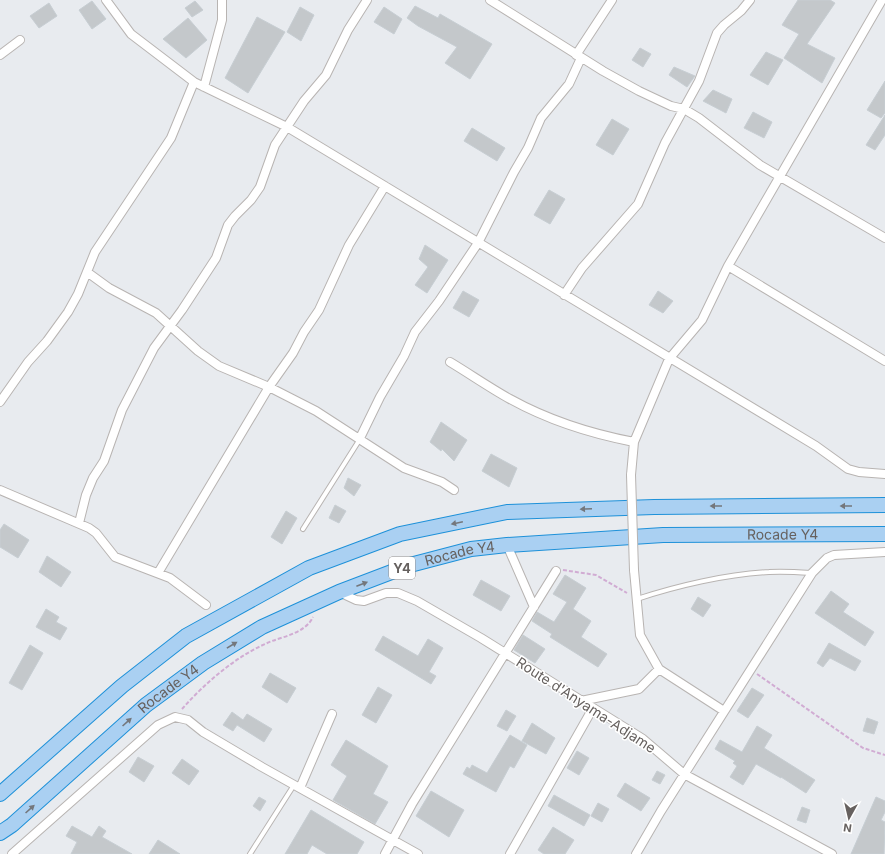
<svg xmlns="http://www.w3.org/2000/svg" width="885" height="854" font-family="Inter,sans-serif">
<rect width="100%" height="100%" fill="#e8ebef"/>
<path fill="#c4c8cb" stroke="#c7ced3" d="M798,0h32l5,3 -28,41 28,14 -13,25 -38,-25 15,-24 -17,-9z
M92,1l14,18 -14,10 -13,-19z
M195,1l8,9 -11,7 -7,-9z
M49,3l8,13 -18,12 -9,-12z
M415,6l23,12 2,-4 52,30 -22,35 -25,-16 12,-16 -39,-21 -11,-8z
M300,7l14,8 -13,26 -14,-9z
M384,7l18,12 -8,15 -20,-12z
M257,17l28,15 -37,61 -23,-15z
M188,18l19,22 -21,18 -23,-19z
M640,48l11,6 -8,13 -11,-7z
M766,52l17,8 -15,25 -18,-10z
M674,67l21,9 -8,11 -18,-12z
M885,81v32l-4,5 -14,-8z
M713,90l19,9 -6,14 -23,-12z
M753,112l19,10 -8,16 -20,-10z
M885,115v20l-10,15 -9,-5z
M612,119l17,10 -16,26 -17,-10z
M472,128l33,20 -8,13 -33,-20z
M549,190l16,9 -15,25 -16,-9z
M425,245l23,15 -21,33 -12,-8 13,-18 -9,-8z
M463,291l16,9 -10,17 -16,-9z
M658,291l15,10 -10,12 -14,-8z
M441,422l26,18 -13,21 -12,-12 -1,2 -11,-9z
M491,454l26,14 -8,19 -27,-16z
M348,478l13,7 -7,11 -10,-8z
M335,505l11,6 -7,12 -10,-5z
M286,511l11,7 -15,26 -11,-7z
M4,524l25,16 -11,18 -18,-11v-17z
M47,556l24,16 -10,15 -22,-15z
M565,575l21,13 -13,21 18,12 -10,16 26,17 -9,13 -48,-30 2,-3 -20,-13 5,-9 17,10 13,-20 -14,-8z
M481,580l29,16 -9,15 -28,-16z
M831,591l18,13 -6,8 31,20 -9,14 -50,-33z
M698,597l13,8 -8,12 -12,-8z
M46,609l13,8 -3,5 11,6 -7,12 -24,-13z
M523,635l22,14 -10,14 -21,-13z
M383,636l35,20 10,-17 15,9 -14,24 7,4 -5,8 -56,-34z
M829,643l32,18 -6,10 -25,-13 -7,9 -6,-4z
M30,645l13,8 -21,37 -13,-7z
M270,673l26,15 -9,15 -25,-16z
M378,687l14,8 -16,28 -14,-8z
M752,688l12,7 -16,23 -11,-7z
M506,710l10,6 -9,15 -10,-5z
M232,712l11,8 4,-6 25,15 -8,13 -27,-17 -4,6 -10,-6z
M867,718l11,4 -4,12 -11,-3z
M532,723l23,15 -9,16 -24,-13z
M757,726l15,9 -8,13 51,32 -9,13 -25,-16v1l-25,-14 -13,21 -13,-8 7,-11 -4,-3 2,-2 -20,-12 5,-9 22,12z
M510,735l17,10 -13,23 -4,-2 -14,26 -33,-18 4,-7 3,2 2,-4 15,8z
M346,740l42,26 -15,28 15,8 -13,22 -42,-24 14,-24 -16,-11z
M577,751l12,7 -10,17 -12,-7z
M138,757l16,9 -10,16 -15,-10z
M182,759l17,12 -10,14 -17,-12z
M657,771l8,4 -5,9 -8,-4z
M625,783l25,15 -9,13 -24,-15z
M431,791l33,19 -15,27 -33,-21z
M554,795l36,20 -6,11 -36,-20z
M259,797l7,4 -6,10 -7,-5z
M876,797l9,4v11l-4,8 4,2 -1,32h-33z
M598,803l11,6 -7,13 -11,-6z
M802,807l8,3 -4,13 -9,-3z
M311,810l53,32 -7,12h-30l-15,-9 -5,9h-22z
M72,826l20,11 7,-11 7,5 -4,6 30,17h-61l6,-12 -11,-6z
M553,827l21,13 -9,14h-21l-6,-4z
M158,840l22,14h-31z"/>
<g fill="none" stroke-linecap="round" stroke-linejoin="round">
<defs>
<path id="service" d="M303,529l57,-90
M637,599c39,-13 90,-25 132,-27 14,-1 28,0 42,1
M250,854l44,-69"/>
<path id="minor" d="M106,0l25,34 63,48 93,45 529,319 32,23 11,3 26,2
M490,0l113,71 36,20 32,15 13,3 15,9 61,47 125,73
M0,55l20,-15
M576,55l36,-55
M204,87l18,-67v-20
M728,266l157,95
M87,272l22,16 47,25 42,38 21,15 50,21 47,24 88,57 38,14 12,8
M564,295l18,-27 56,-64 27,-61 34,-62 18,-48 7,-8 17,-14 9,-11
M450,362c20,12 40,26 60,37 38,21 82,35 124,43
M0,402l28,-40 19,-21 21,-29 10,-18 17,-42 76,-114 23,-56
M360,438l20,-41 24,-41 11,-24 24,-31 39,-58 36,-71 14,-24 13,-30 28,-34 12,-26
M631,475l3,-33 35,-83 33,-39 26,-54 154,-266
M0,490l89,38 7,5 19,24 55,21 36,27
M79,523l7,-28 7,-17 11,-17 18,-51 32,-62 28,-38 34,-52 12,-33 7,-9 16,-16 9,-13 15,-42 29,-44 22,-26 22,-45 19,-30
M507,545l27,62
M634,570l6,65 19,34 65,42
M158,573l111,-186 24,-34 11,-21 15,-22 30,-65 36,-59
M339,592l17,8 8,1 22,-8h12l19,8 64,37 162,101 41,35 148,80
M581,701l58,-12 20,-20
M300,788l32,-74
M12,854l146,-129 17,-8 13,3 15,12 59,35 156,87
M385,854l27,-50 144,-233
M510,854l83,-146
M636,854l25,-43 151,-238 15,-15 7,-3 51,-3"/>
<g id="trunk">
<path d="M0,794l122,-108 64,-50 123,-68 91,-34 107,-22 147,-5 231,-2"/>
<path id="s1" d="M0,833l12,-8 134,-120 57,-42 59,-36 77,-35 71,-27 61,-16 36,-4 156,-10 222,-1"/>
</g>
</defs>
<use href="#service" stroke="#b8b4b2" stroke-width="6"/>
<use href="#minor" stroke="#b8b4b2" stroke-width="10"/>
<use href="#trunk" stroke="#1e91d9" stroke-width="16"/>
<path stroke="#d1acd3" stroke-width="2" stroke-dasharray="4 2" stroke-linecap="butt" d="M563,570l33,5 31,18
M757,674l106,74 22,7
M182,709c24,-27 55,-54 90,-68 14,-5 34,-9 41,-24"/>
<use href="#service" stroke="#fff" stroke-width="4"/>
<use href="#minor" stroke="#fff" stroke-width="8"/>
<use href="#trunk" stroke="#aad0f2" stroke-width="14"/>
<defs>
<path id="minor-bridge" d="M631,475l3,95"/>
</defs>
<use href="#minor-bridge" stroke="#b8b4b2" stroke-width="10" stroke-linecap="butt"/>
<use href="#minor-bridge" stroke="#fff" stroke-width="8"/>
</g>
<defs><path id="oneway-solid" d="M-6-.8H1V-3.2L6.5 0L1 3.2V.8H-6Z"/></defs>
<g fill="#74777c">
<use href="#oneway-solid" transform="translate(716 506) rotate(180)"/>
<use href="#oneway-solid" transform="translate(846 506) rotate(180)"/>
<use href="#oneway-solid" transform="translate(586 509) rotate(178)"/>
<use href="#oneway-solid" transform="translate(457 523) rotate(168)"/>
<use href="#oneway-solid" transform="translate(362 584) rotate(-21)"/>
<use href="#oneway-solid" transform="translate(232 645) rotate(-31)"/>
<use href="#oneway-solid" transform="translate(127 722) rotate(-42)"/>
<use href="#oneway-solid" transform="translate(30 809) rotate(-42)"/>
</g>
<g text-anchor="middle" stroke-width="3" stroke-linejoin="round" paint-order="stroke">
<rect fill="#fff" stroke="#94908f" stroke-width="1" x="389" y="557" width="26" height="22" rx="3"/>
<g font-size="13" font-weight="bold" fill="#66615f">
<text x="402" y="573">Y4</text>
</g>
<g font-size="14" fill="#66615f" stroke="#fff">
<text dy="5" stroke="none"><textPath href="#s1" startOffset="870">Rocade Y4</textPath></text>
<text dy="5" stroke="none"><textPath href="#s1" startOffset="546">Rocade Y4</textPath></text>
<text dy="5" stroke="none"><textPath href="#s1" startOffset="222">Rocade Y4</textPath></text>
<text transform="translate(586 705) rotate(33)" y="5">Route d'Anyama-Adjame</text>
</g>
</g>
<g transform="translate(849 818) rotate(188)" stroke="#ffffff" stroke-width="3" paint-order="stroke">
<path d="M0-3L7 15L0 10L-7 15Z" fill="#66615f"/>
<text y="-6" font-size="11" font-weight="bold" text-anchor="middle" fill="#66615f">N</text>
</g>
</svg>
